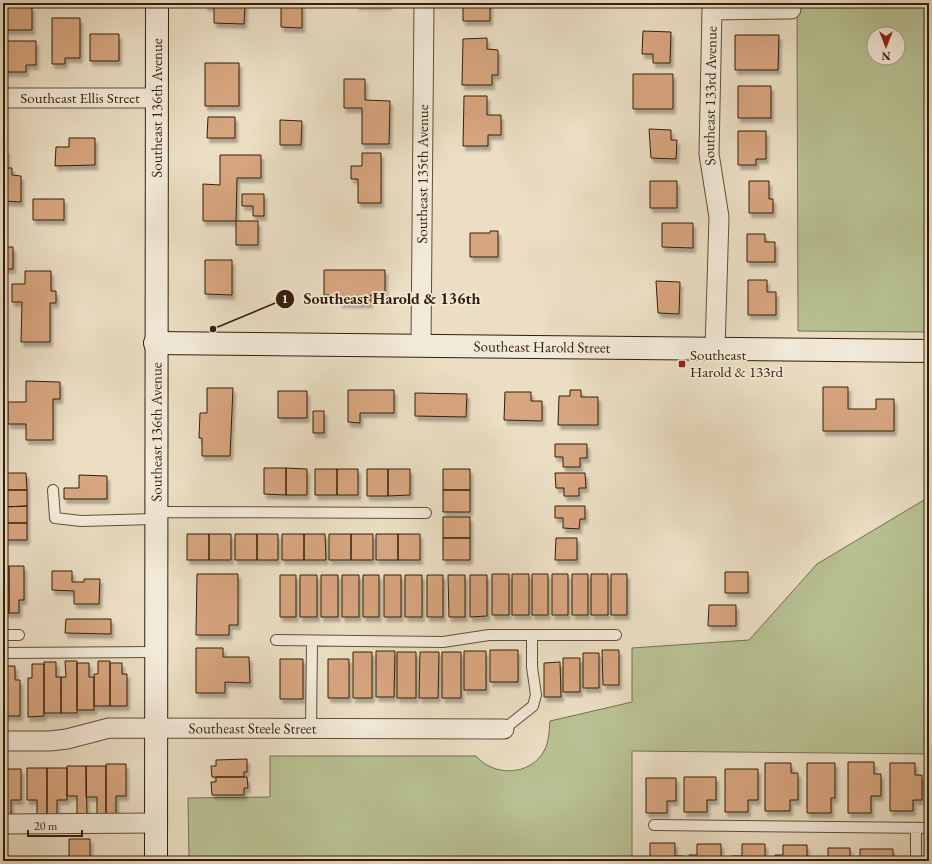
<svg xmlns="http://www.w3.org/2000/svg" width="932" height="864" font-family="'EB Garamond',serif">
<defs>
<filter id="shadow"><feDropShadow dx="2.5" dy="4.5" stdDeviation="1" flood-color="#0004"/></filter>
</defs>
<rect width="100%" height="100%" fill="#ebdec3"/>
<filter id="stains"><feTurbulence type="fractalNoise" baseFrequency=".005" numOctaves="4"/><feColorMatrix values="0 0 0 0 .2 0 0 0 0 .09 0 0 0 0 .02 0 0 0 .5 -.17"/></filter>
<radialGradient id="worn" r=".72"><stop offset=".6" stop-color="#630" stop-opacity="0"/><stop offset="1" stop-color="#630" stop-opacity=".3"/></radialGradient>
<path fill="#b8c193" stroke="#76704f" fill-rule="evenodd" d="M797,3h132v329l-131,-1zM874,34h24v24h-24z
M929,497l-3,183h3v74l-297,-3v110h-443l-1,-63 82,-1v-41h206c18,21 54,20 68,-5 5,-9 5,-20 6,-30l82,-19v-54l117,-8 68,-76z"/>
<path fill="#d7a57f" stroke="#341e0b" filter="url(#shadow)" d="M3,3h19v4h10v23h-29z
M205,3l40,1 -1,20 -30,-1v-17h-9z
M281,3h21v25l-21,-1z
M356,3h33v2h-33z
M463,3h27v18h-27z
M52,18h28v40h-15v6h-13z
M643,31l28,1 -1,31h-17v-9h-11z
M90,34h29v27h-29z
M735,35h44l-1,35h-43z
M487,38v11l11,1v25h-6v10h-30l1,-46z
M3,41h33v24h-10v7h-23z
M205,63h34v43h-34z
M633,74h40v35h-40z
M344,79h21v21l25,1 -1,43h-27v-36h-18z
M738,86h33v32h-33z
M464,96h23v19h14v20h-13v11h-25z
M208,117h27v21h-28z
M280,120l22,1 -1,24h-21z
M649,129l22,1v10h6l-1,19 -25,-1z
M738,131h28v28h-10v6h-18z
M69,138h26v27l-40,1 1,-19h13z
M3,150h4v18h5v7l9,1v26l-18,-1z
M362,153h19v50h-23v-24h-7v-13h11z
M220,155h41v23h-24l-1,43h-33v-37l17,1z
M650,181h27v27h-27z
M749,181h20v18h4v14h-24z
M242,194h22v22h-11v-10h-11z
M33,199h31v21h-31z
M236,221h22v24h-22z
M662,223h31v25l-31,-1z
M490,231h8v26h-28v-24h20z
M747,234h18v8h10v20h-28z
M3,247h10v22h-10z
M205,260h27v35l-27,-1z
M324,270h61v25h-15v8h-30v-8h-16z
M25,271h26v20h5v12h-6v39h-29l1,-40h-10v-18h13z
M748,280h19v12h9v23h-28z
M656,281l24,1 -1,32 -21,-1z
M26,381l34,1v17h-7v41h-27v-16h-18v-22h18z
M823,387h25v22h28v-10h18v32h-71z
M207,388h26l-3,68h-28v-18h-3l1,-25h7z
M348,390h46v23h-34v10l-12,-1z
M570,390h11v7h17v28h-40l1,-29h11z
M278,391h29v27h-29z
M505,392h26v9h11v20l-38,-1z
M415,393l52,1 -1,23 -51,-1z
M313,411h11v22h-11z
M555,444h32v14h-7v9h-17v-10h-8z
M264,468h22v27l-22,-1z
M286,468l21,1v26h-21z
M315,469h22v26h-22z
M337,469h21v26h-21z
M367,469h21v27h-21z
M388,469h22v26l-22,1z
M443,469h27v21h-27z
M3,473h23l1,17h-24z
M555,473h30l1,15h-7v8h-15v-8h-8z
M79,475l28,1v23h-43v-11h15z
M3,490h24v16l-24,1z
M443,490h27v22h-27z
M27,506v17h-24v-16z
M555,506h30v13h-5l-1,10 -16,-1v-10h-8z
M443,517h27v21h-27z
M3,523h24v17h-24z
M187,534h22v26h-22z
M209,534h22v26h-22z
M235,534h22v26h-22z
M257,534h21v26h-21z
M282,534h22v26h-22z
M304,534h21l1,26h-22z
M329,534h22v26h-22z
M351,534h22v26h-22z
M376,534h22v26h-22z
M398,534h22v26h-22z
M443,538h27v22h-27z
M556,538h21v22h-22z
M3,566h6v47l-6,-1z
M9,566h15v34h-5v13h-10z
M52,571h20v11h12v-3h16l-1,25h-25v-13l-22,-1z
M725,572h23v21h-23z
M197,574h41v51h-9v10h-33z
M492,574h17v41h-17z
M512,574h17v41h-17z
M532,574h16v41h-16z
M552,574h16v41h-16z
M572,574h16v41h-16z
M591,574h17v41h-17z
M611,574h16v41h-16z
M280,575h16v42h-16z
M300,575h17v42h-17z
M321,575h17v42h-17z
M342,575h17v42h-17z
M363,575h16v42h-16z
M384,575h17v42h-17z
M405,575h17v42h-17z
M427,575h16v42h-16z
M448,575h17v42h-16z
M470,575h17v41l-17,1z
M709,605h27v21h-28z
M66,619h45v15l-46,-1z
M196,648h27v9h26l1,26 -25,-1v11h-29z
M490,650h28v32h-28z
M602,650h17v35h-16z
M376,651h19l-1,46h-18z
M464,651h22v39h-22z
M353,652h19v46h-19z
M397,652h19v46h-19z
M420,652h19l-1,46h-19z
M442,652h19v46h-19z
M583,653h16v35h-16z
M563,658h17v34h-17z
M280,659h23v40h-23z
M328,659h21v39h-21z
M65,661h12v52h-16v-36h5z
M98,661h12v45h-16v-32h4z
M44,662h12v15h5v36h-17z
M560,662l1,35h-17v-34z
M77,663h12v14h5v33h-17z
M110,663h12v11h5v32h-17z
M32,664h12v52l-16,1v-39h4z
M3,666h12v14h5v36h-17z
M247,759v13h-3v5h-32l-1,-11h5v-6z
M848,762h26v12h7v22h-10v17h-23z
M765,763h26v10h7v27h-8v11h-25z
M807,763h28v35h-4v15h-24z
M890,763h25v12h7v25h-9v11h-23z
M106,764h20v32h-10v19h-10z
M67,766h19l1,51h-10v-21h-10z
M86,766h20v51h-9v-20h-11z
M27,768h20v51h-10v-19h-10z
M47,768h20v32h-10v19h-10z
M3,769h18v31h-10v20h-8z
M725,769h33v31h-10v12h-23z
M216,777h31l1,11h-4v7h-32l-1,-13h5z
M684,777h32v23h-9v12h-23z
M646,778h30v23h-9v12h-21z
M69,839h21v22h-16v-2h-5z
M650,843h25v13h8v5h-33z
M697,844h24v17h-32v-6h8z
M742,844h23v17h-33v-5h10z
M783,845h24v16h-32v-6h8z
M828,848h22v13h-32l10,-1z
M860,849h33v12h-33z"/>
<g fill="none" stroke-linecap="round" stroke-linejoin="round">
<defs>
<path id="lane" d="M53,490l2,28 26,3 74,-2
M155,512l271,1
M3,635h16
M276,640l167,2 46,-7h127
M3,653l153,-1
M311,729l1,-88
M504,729l29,-23 3,-11 -4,-28v-31
M654,825l275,3
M916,828v33"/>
<g id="street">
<path id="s1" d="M3,98h154"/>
<path id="s2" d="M421,346l3,-343"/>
<path id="s3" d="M715,349l4,-132 -10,-63 3,-144 79,-1"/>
<path id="s4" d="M3,741h47l17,-2 42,-11 395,1"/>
<path d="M3,824l153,-1"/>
</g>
<g id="secondary">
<path id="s5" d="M155,343l774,8"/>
<path id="s6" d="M156,861l1,-858"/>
</g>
</defs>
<use href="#lane" stroke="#624e39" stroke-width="12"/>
<use href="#street" stroke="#624e39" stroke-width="21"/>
<use href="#secondary" stroke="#341e0b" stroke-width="24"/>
<use href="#lane" stroke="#f2ead8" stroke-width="10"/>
<use href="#street" stroke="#f2ead8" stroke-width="19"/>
<use href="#secondary" stroke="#f2ead8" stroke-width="22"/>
</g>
<rect fill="#8f2418" stroke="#f2ead8" stroke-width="1.5" x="678" y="360" width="8" height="8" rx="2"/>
<g text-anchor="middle" stroke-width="3.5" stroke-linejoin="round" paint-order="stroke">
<g font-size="15" fill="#341e0b" stroke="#f2ead8">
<text dy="5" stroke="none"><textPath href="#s3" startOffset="254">Southeast 133rd Avenue</textPath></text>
<text dy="5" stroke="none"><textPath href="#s1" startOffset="77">Southeast Ellis Street</textPath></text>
<text dy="5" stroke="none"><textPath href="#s6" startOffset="753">Southeast 136th Avenue</textPath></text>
<text dy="5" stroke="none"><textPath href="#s2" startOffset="172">Southeast 135th Avenue</textPath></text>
<text dy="5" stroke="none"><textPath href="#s5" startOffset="387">Southeast Harold Street</textPath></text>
<text dy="5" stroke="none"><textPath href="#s6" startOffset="429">Southeast 136th Avenue</textPath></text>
<text dy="5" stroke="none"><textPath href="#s4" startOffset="251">Southeast Steele Street</textPath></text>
</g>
<g font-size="15" fill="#341e0b" stroke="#f2ead8" text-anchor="start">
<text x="690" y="360">Southeast<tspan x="690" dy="17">Harold &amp; 133rd</tspan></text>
</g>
</g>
<path fill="none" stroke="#341e0b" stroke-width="1.5" d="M213 329L285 299"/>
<g fill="#341e0b" stroke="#f2ead8" stroke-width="1.5">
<circle cx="213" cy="329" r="4"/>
<circle cx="285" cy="299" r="10"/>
</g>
<g font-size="12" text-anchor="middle" font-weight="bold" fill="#fff">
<text x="285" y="303">1</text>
</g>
<g font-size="16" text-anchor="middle" font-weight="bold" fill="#341e0b" stroke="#f2ead8" stroke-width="3.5" stroke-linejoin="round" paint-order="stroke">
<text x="392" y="304">Southeast Harold &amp; 136th</text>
</g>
<rect width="932" height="864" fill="none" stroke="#ebdec3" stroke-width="16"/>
<rect x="4" y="4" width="924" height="856" fill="none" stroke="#341e0b" stroke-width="2"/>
<rect x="8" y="8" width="916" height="848" fill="none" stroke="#341e0b"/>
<g transform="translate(886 46) rotate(180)"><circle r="19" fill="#f2ead8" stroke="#a69886"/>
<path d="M0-3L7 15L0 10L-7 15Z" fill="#8f2418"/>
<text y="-6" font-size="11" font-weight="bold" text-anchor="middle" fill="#341e0b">N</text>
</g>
<path d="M28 830v6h54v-6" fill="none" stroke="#341e0b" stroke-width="2"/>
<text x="34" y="830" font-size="12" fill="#341e0b" stroke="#f2ead8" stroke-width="3" paint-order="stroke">20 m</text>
<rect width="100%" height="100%" filter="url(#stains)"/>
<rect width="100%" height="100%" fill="url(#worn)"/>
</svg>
